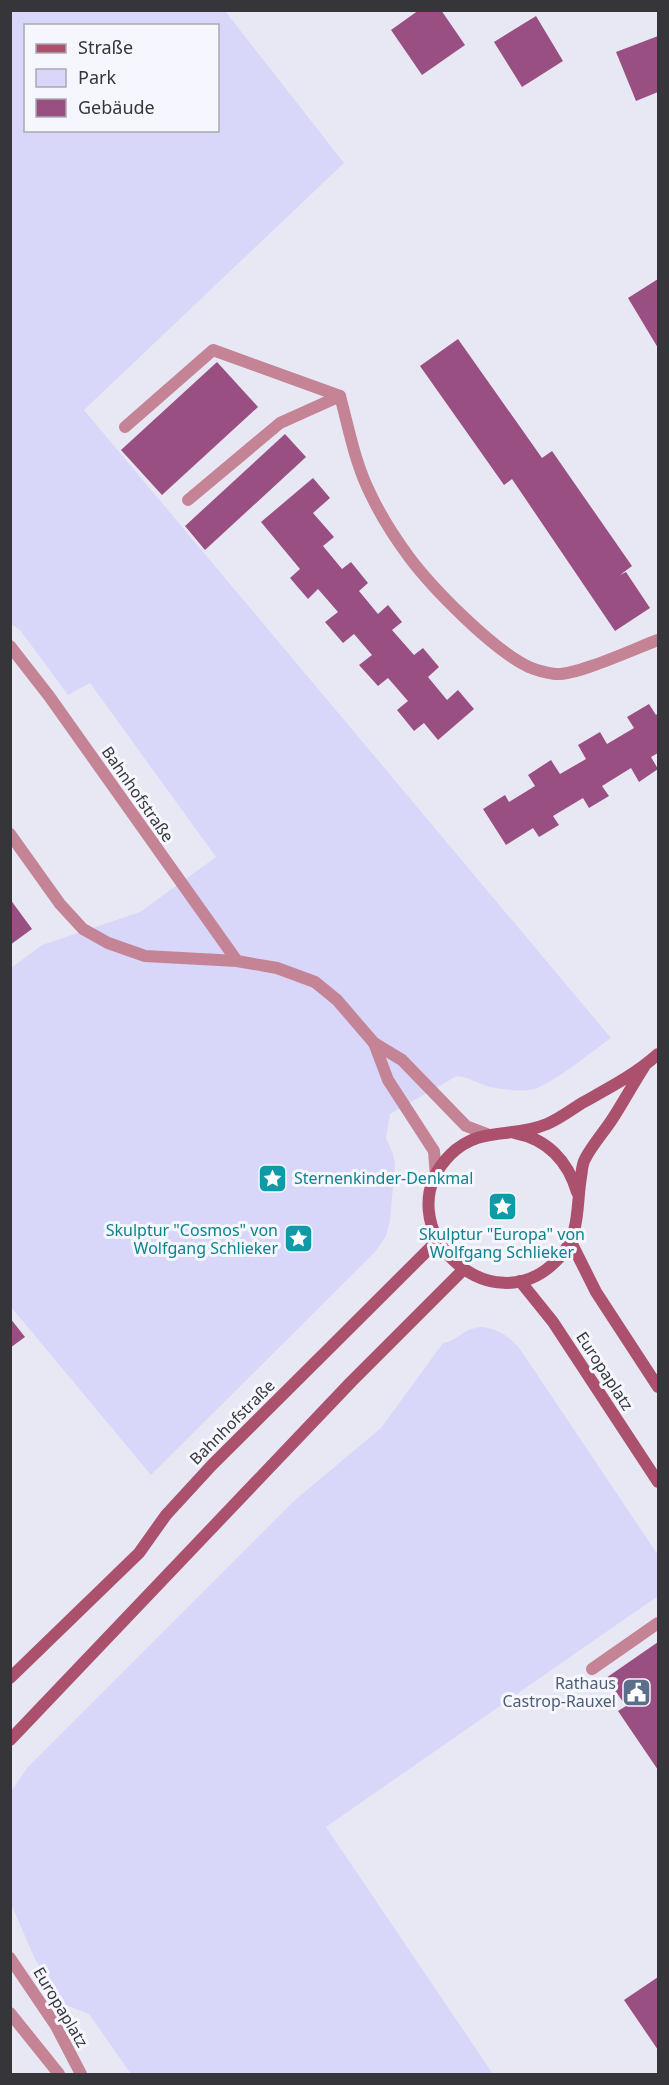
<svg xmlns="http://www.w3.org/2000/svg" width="669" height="2085" font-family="'Noto Sans',sans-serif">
<rect width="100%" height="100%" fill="#e8e8f4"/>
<path fill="#d8d7fa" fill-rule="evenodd" d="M11,11h214l119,152 -260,247 527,628c-17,12 -60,47 -77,51 -12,3 -26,1 -38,-1 -14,-1 -25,-11 -39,-12l-67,38 -4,24 7,16 2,10 -5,57 -4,15 -11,16 -224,223 -140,-168v-339l31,-23 98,-33 76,-55 -126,-174 -22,12 -48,-65 -9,-6zM26,26h192v104h-192z
M481,1327c17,1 31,11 41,25l136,203v41l-332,231 167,247h-362l-42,-60 -23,-9 -31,-46 -24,-55 1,-114 15,-22 268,-268 86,-72 62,-85c17,-3 18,-14 38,-16z"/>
<path fill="#9a4f83" d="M419,10h22l24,35 -43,30 -31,-45z
M536,16l27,45 -41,26 -28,-45z
M658,36v56l-22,9 -20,-49z
M658,279v69l-30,-50z
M458,339l84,119 10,-7 80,115 -12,9 6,-3 24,36 -35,23 -103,-152 -8,6 -84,-119z
M217,362l41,45 -96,88 -41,-45z
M285,434l21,23 -101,93 -20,-24z
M313,478l17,20 -17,15 21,24 -11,9 19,23 9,-7 17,21 -9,8 19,23 10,-9 14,17 -10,8 22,25 9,-7 16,19 -11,10 19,23 11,-10 16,19 -36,31 -14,-17 -10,8 -17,-21 11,-9 -20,-23 -10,8 -19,-21 13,-10 -18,-21 -11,9 -18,-21 13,-10 -20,-23 -10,10 -18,-21 10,-9 -39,-47z
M649,704l7,11 2,-2v40l-7,4 7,12 -19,13 -8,-14 -29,18 7,10 -20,12 -6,-10 -30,18 6,9 -20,12 -6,-9 -27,17 -23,-36 22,-14 4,7 26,-16 -7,-11 23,-15 9,14 26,-15 -8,-14 22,-13 7,12 27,-16 -7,-11z
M10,899l22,30 -22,16z
M10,1318l15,19 -15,11z
M658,1642v128l-40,-59 8,-5 -20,-28z
M658,1977v73l-34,-50z"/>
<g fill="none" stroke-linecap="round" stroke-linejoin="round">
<path stroke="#c48496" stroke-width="12" d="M125,427l88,-77 127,46
M188,500l92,-77 60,-27
M10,646l39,50 188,265
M10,834l50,70 23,25 25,14 37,13 92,5 40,7 38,14 22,18 37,43
M592,1669l66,-46"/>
<path stroke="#c48496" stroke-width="12" d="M340,396c9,33 15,68 31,99 10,21 24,43 38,62 24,32 84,93 120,110 7,3 18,6 26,7 21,2 81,-26 103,-34
M374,1043l14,37 46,71 2,26
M374,1043l28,17 64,66 21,8
M10,1958l46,68 25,48
M10,2013l49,61"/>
<path stroke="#ab516e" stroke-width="12" d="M644,1067c-11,17 -20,34 -31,51 -9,14 -21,27 -28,41 -3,5 -3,12 -4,18 -5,30 0,57 -22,81 -68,74 -177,-34 -109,-103 30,-30 62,-16 97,-31 12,-5 24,-14 35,-21 27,-15 54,-29 76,-49
M515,1133c32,6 53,28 62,59
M571,1242l25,50 62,95
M520,1281l33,41 105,160
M10,1678l129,-125 27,-38 46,-50 225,-224
M10,1740l341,-358 112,-112"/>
</g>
<defs>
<symbol id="sight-square" viewBox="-11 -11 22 22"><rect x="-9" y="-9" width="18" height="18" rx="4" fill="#0f9aa8" stroke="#f6f6fe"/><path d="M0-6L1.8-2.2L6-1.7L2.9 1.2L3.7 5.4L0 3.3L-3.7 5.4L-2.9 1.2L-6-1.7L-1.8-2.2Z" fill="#fff"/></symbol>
<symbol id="civic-square" viewBox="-11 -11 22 22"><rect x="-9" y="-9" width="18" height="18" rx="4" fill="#5c6f8a" stroke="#f6f6fe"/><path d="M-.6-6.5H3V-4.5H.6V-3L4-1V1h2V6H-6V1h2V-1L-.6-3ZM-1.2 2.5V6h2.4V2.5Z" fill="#fff"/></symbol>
</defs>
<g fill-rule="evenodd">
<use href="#sight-square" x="256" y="1162" width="33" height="33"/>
<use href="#sight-square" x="486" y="1190" width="33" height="33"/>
<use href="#sight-square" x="282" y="1222" width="33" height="33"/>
<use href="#civic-square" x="620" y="1676" width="33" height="33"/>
</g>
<g text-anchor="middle" stroke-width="6" stroke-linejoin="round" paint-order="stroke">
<g font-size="16" fill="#35353a" stroke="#f6f6fe">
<text transform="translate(138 794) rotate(55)" y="6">Bahnhofstraße</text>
<text transform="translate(605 1371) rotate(57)" y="6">Europaplatz</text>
<text transform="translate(232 1422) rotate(-45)" y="6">Bahnhofstraße</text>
<text transform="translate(61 2007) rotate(59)" y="6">Europaplatz</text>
</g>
<g font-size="16" fill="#0d838f" stroke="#f6f6fe" text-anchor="start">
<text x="294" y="1184">Sternenkinder-Denkmal</text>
<text x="278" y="1236" text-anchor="end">Skulptur "Cosmos" von<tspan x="278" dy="18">Wolfgang Schlieker</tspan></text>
<text x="502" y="1240" text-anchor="middle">Skulptur "Europa" von<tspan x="502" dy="18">Wolfgang Schlieker</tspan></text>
</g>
<g font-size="16" fill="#4e5e75" stroke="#f6f6fe" text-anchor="end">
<text x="616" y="1689">Rathaus<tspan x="616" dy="18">Castrop-Rauxel</tspan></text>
</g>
</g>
<rect width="669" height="2085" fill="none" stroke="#35353a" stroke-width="24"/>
<rect x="24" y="24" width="195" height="108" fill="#f6f6fe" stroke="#a9a9b0" stroke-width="1.5"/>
<rect x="36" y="44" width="30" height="9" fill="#ab516e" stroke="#a9a9b0" stroke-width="1.5"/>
<text x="78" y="54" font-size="18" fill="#35353a">Straße</text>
<rect x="36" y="69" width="30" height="18" fill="#d8d7fa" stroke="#a9a9b0" stroke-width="1.5"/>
<text x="78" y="84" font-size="18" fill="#35353a">Park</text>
<rect x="36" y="99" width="30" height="18" fill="#9a4f83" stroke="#a9a9b0" stroke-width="1.5"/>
<text x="78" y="114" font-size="18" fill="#35353a">Gebäude</text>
</svg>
